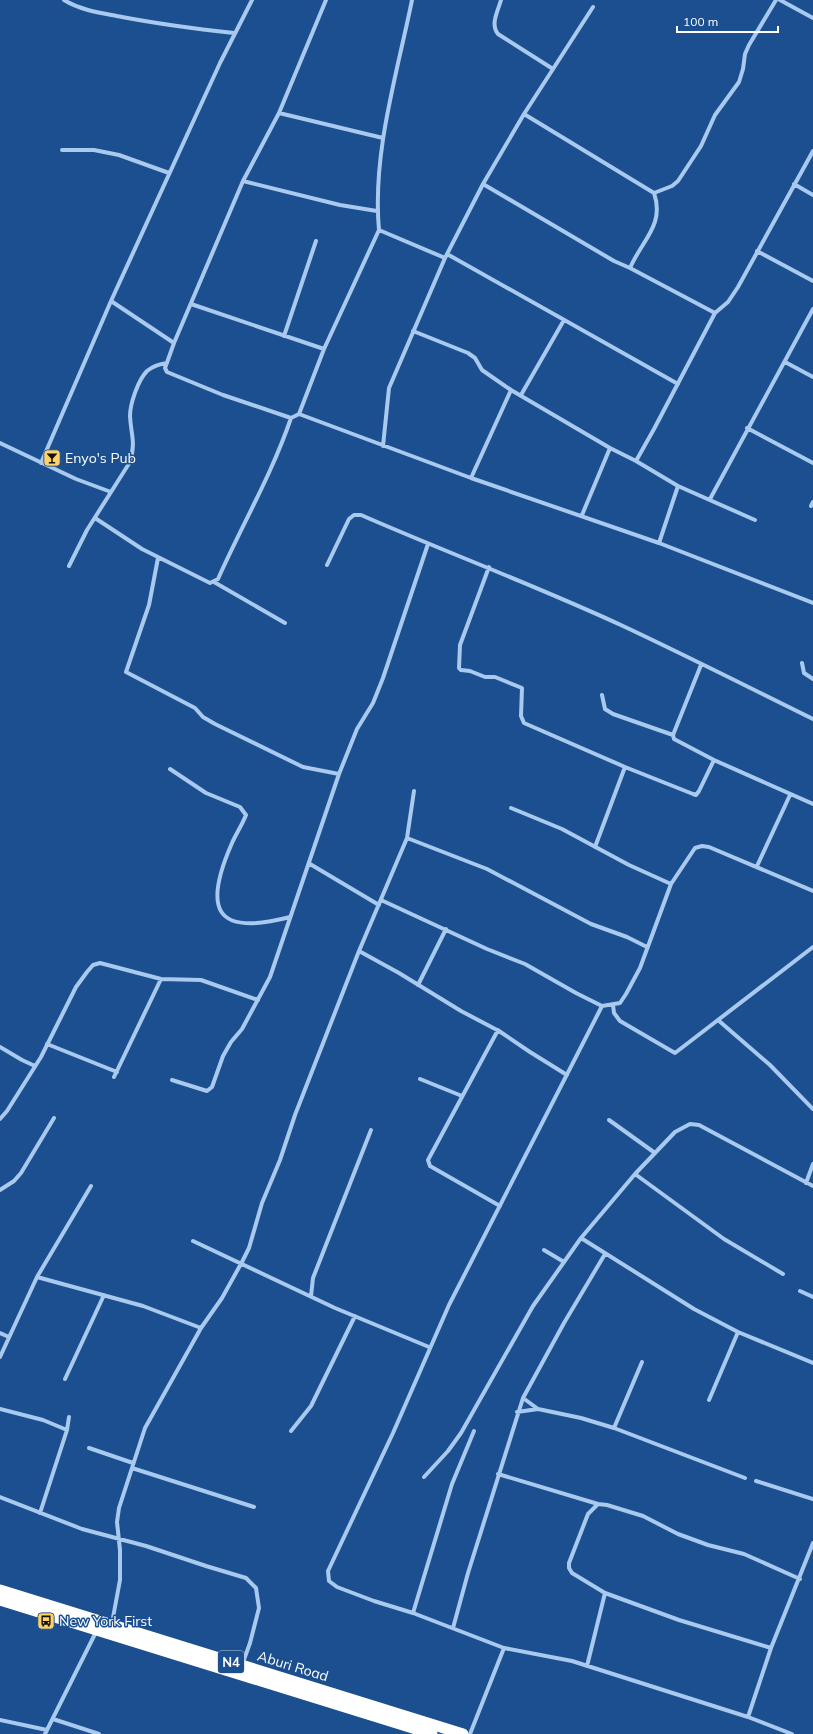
<svg xmlns="http://www.w3.org/2000/svg" width="813" height="1734" font-family="Mulish,sans-serif">
<rect width="100%" height="100%" fill="#1b4f8f"/>
<g fill="none" stroke-linecap="round" stroke-linejoin="round">
<path stroke="#a9c9ee" stroke-width="4" d="M64,0c18,11 38,13 58,17 37,7 75,12 112,16
M326,0l-47,113 -36,68 -69,162 -9,25 2,4 56,23 68,23 8,-4 172,64 188,65 154,60
M501,0c-3,11 -11,24 -3,34l55,35
M780,0l33,18
M279,113l104,25
M524,114l130,79c11,32 -12,47 -24,75l85,45 -61,116 -18,32
M62,150h32l25,5 50,18
M243,181l97,24 37,6
M483,184l131,77 16,7
M794,184l19,11
M654,193l18,-7 6,-5 23,-35 14,-31 24,-33 4,-13 2,-15 4,-9 27,-45
M379,230l66,28
M757,251l56,30
M447,254l231,130
M111,301l63,42
M191,304l133,45
M715,313l13,-11 10,-15 75,-136
M413,331l55,22 7,5 7,12 29,20 99,58 26,13 42,25 77,34
M284,336l32,-95
M785,362l28,15
M521,395l43,-75
M299,414l25,-65 55,-119c-7,-76 18,-156 33,-230
M747,428l66,35
M0,443l76,36 35,13
M383,446l6,-58 56,-130 38,-74 41,-70 69,-107
M41,463l70,-162 109,-238 32,-63
M471,478l40,-88
M710,499l103,-190
M811,506l2,-4
M582,515l28,-67
M95,518l47,31 68,34 8,-4c24,-54 54,-105 73,-161
M659,543l19,-57
M158,558l-9,47 -23,67 69,36 8,9 12,7 88,43 36,7
M327,565l22,-46 5,-4h7c87,38 176,71 262,111 64,30 127,62 190,93
M69,566l18,-36 43,-68c6,-21 1,-26 0,-46 0,-12 8,-36 17,-45 6,-5 13,-7 20,-8
M489,567l-29,78 -1,23 2,2 9,1 15,6h10l27,11 -1,28 3,7 101,44 68,27 3,1 3,-4 15,-31
M214,582l71,41
M802,663l2,10 9,6
M701,665l-28,70 1,4 40,21 99,44
M602,695l3,14 8,5 60,21
M170,769l36,24 34,14 6,8c-4,10 -10,19 -14,28 -29,66 -18,94 58,74
M511,808l51,21 67,36 42,19
M407,838l80,31 104,55 36,13 20,10
M595,847l30,-80
M310,864l69,41
M757,866l33,-71
M381,900l106,49 38,15 51,29 26,13 18,-3 6,-9 14,-26 31,-84 24,-36 7,-2 7,1 104,44
M359,951l40,22 62,38 38,20 31,21 37,23
M418,985l28,-56
M613,1005l1,8 6,8 55,32 138,-106
M602,1006l-153,299 -56,128 -65,138 1,10 8,6 37,14 39,12 91,35 68,13 176,56 44,17
M718,1020l52,45 43,44
M498,1030l-70,130 2,6 70,40
M47,1044l70,28
M0,1047l22,13 13,6
M114,1077l47,-98
M420,1079l42,17
M172,1080l35,11 5,-4 11,-31 8,-14 11,-13 28,-52 69,-203 18,-45 16,-26 10,-25 45,-134
M0,1119l7,-8 34,-54 35,-70 11,-15 6,-7 7,-2 61,16 40,1 57,20
M609,1120l46,33
M635,1174l89,65 59,35
M806,1183l7,-19
M0,1190l14,-9 7,-8 33,-55
M581,1238l113,71 44,23 75,31
M193,1241l142,67 94,39
M544,1250l20,12
M37,1277l106,29 58,22
M800,1291l13,6
M311,1296l2,-18 58,-148
M0,1333l9,4
M0,1357l37,-80 54,-91
M65,1379l39,-84
M523,1398l15,11
M709,1400l29,-68
M0,1409l43,11 24,10
M517,1412l21,-3 43,9 33,10 131,50
M614,1428l28,-66
M291,1431l20,-25 44,-90
M89,1448l44,15
M132,1468l122,39
M498,1474l100,30
M424,1477l24,-26 13,-18 72,-127 48,-68 54,-64 40,-42 15,-8 9,1 114,61
M756,1481l57,18
M0,1497l82,32 64,17 60,20 40,12 10,10 3,20 -9,35 -8,22
M40,1513l27,-83 2,-13
M413,1613l39,-129 22,-53
M112,1623l8,-43v-30l-3,-28 2,-14 26,-80 56,-100 21,-30 20,-36 7,-14 13,-45 18,-43 15,-45 64,-164 48,-113 7,-47
M453,1628l15,-55 55,-175 41,-75 41,-69
M771,1648l-92,-28 -74,-27 -33,-20 -3,-5v-5l19,-49 10,-10 9,1 36,11 35,18 30,11 36,9 56,25
M587,1666l18,-73
M748,1717l23,-69 42,-105
M53,1719l46,15
M0,1720l47,10
M45,1734l52,-104
M470,1734l34,-86"/>
<path stroke="#fff" stroke-width="11" d="M0,1590l463,144
M0,1600l432,134"/>
</g>
<defs>
<symbol id="bar-square" viewBox="-11 -11 22 22"><rect x="-9" y="-9" width="18" height="18" rx="4" fill="#ffd166" stroke="#1b4f8f"/><path d="M-6-5H6L.8 .8V4.5H3.5V6h-7V4.5H-.8V.8Z" fill="#111"/></symbol>
<symbol id="bus-square" viewBox="-11 -11 22 22"><rect x="-9" y="-9" width="18" height="18" rx="4" fill="#ffd166" stroke="#1b4f8f"/><path d="M-5-6H5V4H4V6H2V4H-2V6H-4V4H-5ZM-3.5-4V0h7V-4ZM-3.5 1.2v1.5H-2V1.2ZM2 1.2v1.5H3.5V1.2Z" fill="#111"/></symbol>
</defs>
<g fill-rule="evenodd">
<use href="#bar-square" x="42" y="448" width="20" height="20"/>
<use href="#bus-square" x="36" y="1611" width="20" height="20"/>
</g>
<g text-anchor="middle" stroke-width="3" stroke-linejoin="round" paint-order="stroke">
<rect fill="#1b4f8f" stroke="#bbcadd" stroke-width="1" x="218" y="1651" width="26" height="22" rx="3"/>
<g font-size="13" font-weight="bold" fill="#fff">
<text x="231" y="1667">N4</text>
</g>
<g font-size="14" fill="#fff" stroke="#1b4f8f" text-anchor="start">
<text x="65" y="463">Enyo's Pub</text>
<text x="59" y="1626">New York First</text>
</g>
<g font-size="14" fill="#fff" stroke="#1b4f8f">
<text transform="translate(293 1666) rotate(17)" y="5">Aburi Road</text>
</g>
</g>
<path d="M677 26v6h101v-6" fill="none" stroke="#ffffff" stroke-width="2"/>
<text x="683" y="26" font-size="12" fill="#ffffff" stroke="#1b4f8f" stroke-width="3" paint-order="stroke">100 m</text>
</svg>
